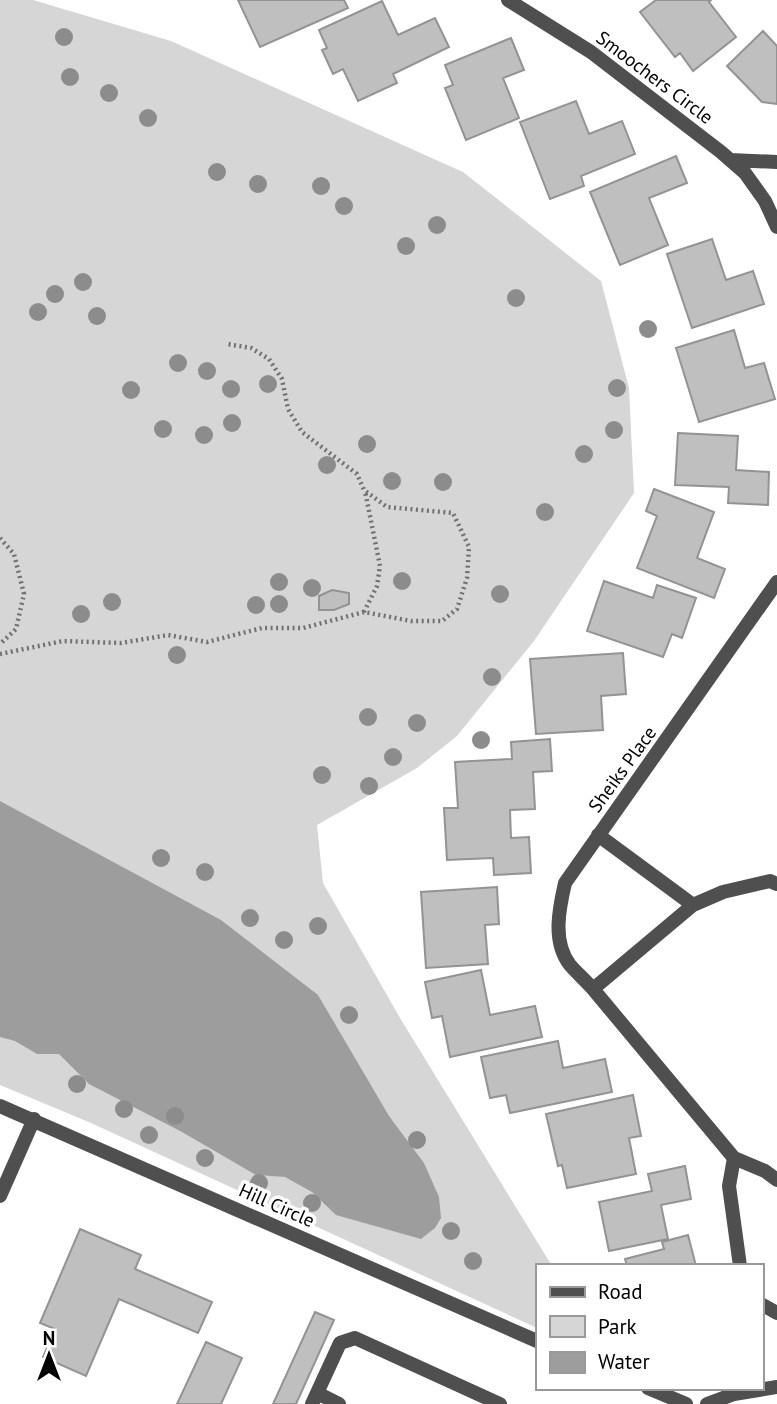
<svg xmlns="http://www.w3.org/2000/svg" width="777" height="1404" font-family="'PT Sans',sans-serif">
<rect width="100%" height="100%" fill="#fff"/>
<path fill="#d6d6d6" d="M0,0h33l138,41 292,131 138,109 28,107 5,105 -100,148 -77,95 -40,32 -100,57 6,58 77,135 152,248h-15v62l-446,-205 -91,-38z"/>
<path fill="#9d9d9d" d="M0,801l221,119 97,75 71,121 35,47 15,34 2,21 -6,10 -14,11 -85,-24 -24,-23 -27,-15 -29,-2 -74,-43 -93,-48 -30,-30h-22l-22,-13 -15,-4z"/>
<path fill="#bfbfbf" stroke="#939393" stroke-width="2" d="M238,0h106l4,8 -88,39z
M656,0h55l-2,2 27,35 -43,34 -13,-18 -5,4 -35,-45z
M382,1l16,34 37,-17 14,29 -56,27 4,9 -39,18 -15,-32 -10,5 -11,-24 5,-2 -8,-18z
M763,31l14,15v58l-15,-2 -35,-36z
M511,38l13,32 -21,8 16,40 -53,22 -21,-52 8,-3 -8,-20z
M576,101l13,33 33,-13 13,33 -54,22 3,10 -34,13 -30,-77z
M676,156l11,27 -38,15 19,47 -48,20 -30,-73z
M712,239l14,41 27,-9 11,33 -72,24 -25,-74z
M734,330l11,38 19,-5 11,36 -76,23 -23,-74z
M678,433l60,3 -2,34 33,2 -1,33 -40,-2 1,-16 -54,-2z
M654,489l60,23 -17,46 28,11 -11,29 -77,-30 20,-52 -11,-5z
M604,581l49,17 4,-13 39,13 -14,40 -10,-4 -9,23 -76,-26z
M332,590l17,3v11l-15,6h-15v-14z
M623,653l3,41 -25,2 2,34 -67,4 -6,-75z
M550,739l2,32 -19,1 2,37 -25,1 1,28 18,-1 2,36 -37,2 -1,-17 -46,2 -3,-52h14l-3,-46 57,-3 -1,-17z
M497,887l2,37 -14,1 3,39 -62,4 -5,-76z
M481,970l9,45 45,-9 7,31 -92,20 -8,-41 -10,2 -7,-36z
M558,1041l5,27 42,-9 7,33 -102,21 -4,-18 -16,3 -9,-41z
M633,1095l8,41 -12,2 7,36 -69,14 -5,-23 -4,1 -12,-52z
M685,1166l6,33 -30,6 7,34 -59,12 -10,-49 53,-11 -4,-17z
M80,1229l61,26 -6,14 77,33 -14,31 -79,-34 -33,77 -43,-19 12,-28 -15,-6z
M688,1235l8,31h-69l-2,-7 39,-10 -2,-7z
M315,1312l19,8 -38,84h-23z
M206,1342l36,16 -21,46h-44z"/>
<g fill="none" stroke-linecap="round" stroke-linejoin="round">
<path stroke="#717171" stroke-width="4.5" stroke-dasharray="2 3.5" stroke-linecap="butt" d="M0,538l14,16 10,40 -8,35 -16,15
M364,612l13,-26 3,-20 -15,-75
M0,654l63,-13 58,2 47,-8 39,7 55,-14h41l61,-16 47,9h31l15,-12 10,-31 2,-31 -16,-34 -66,-6 -23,-17 -7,-16 -55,-42 -14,-23 -6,-30 -13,-20 -18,-11 -24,-4"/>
<path stroke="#4f4f4f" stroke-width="14" d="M0,1196l34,-77
M317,1393l22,11
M312,1404l28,-61 15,-5 145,66"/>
<path stroke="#4f4f4f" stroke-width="14" d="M508,0l83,52 130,100 24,21 20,28 12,26
M730,160l47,2
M777,582l-212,301c-6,26 -13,59 5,82 7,8 16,16 23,24l100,-84 30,-13 47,-11 7,3
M598,835l95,70
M593,989l141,169 31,13 12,9
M0,1106l537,235
M734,1158l-5,28 11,80
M761,1304l16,9
M648,1388l38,16
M707,1404l27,-10 43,-7"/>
</g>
<g fill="#8c8c8c">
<circle cx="64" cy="37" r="9"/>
<circle cx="70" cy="77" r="9"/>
<circle cx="109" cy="93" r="9"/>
<circle cx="148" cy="118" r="9"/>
<circle cx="217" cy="172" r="9"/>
<circle cx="258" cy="184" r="9"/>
<circle cx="321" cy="186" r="9"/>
<circle cx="344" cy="206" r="9"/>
<circle cx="437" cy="225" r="9"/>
<circle cx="406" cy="246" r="9"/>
<circle cx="83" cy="282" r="9"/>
<circle cx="55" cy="294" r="9"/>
<circle cx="516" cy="298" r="9"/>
<circle cx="38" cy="312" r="9"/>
<circle cx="97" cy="316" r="9"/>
<circle cx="648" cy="329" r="9"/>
<circle cx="178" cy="363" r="9"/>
<circle cx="207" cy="371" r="9"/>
<circle cx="268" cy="384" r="9"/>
<circle cx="617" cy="388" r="9"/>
<circle cx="231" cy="389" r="9"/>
<circle cx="131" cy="390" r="9"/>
<circle cx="232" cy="423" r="9"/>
<circle cx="163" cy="429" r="9"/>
<circle cx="614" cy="430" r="9"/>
<circle cx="204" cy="435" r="9"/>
<circle cx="367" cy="444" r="9"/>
<circle cx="584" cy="454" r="9"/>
<circle cx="327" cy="465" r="9"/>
<circle cx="392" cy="481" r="9"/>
<circle cx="443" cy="482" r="9"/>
<circle cx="545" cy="512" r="9"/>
<circle cx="402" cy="581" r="9"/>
<circle cx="279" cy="582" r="9"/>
<circle cx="312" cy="588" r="9"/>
<circle cx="500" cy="594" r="9"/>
<circle cx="112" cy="602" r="9"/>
<circle cx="279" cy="604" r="9"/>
<circle cx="256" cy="605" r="9"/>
<circle cx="81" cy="614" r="9"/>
<circle cx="177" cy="655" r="9"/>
<circle cx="492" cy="677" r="9"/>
<circle cx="368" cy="717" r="9"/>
<circle cx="417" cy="723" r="9"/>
<circle cx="481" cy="740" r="9"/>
<circle cx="393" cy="757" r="9"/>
<circle cx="322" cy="775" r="9"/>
<circle cx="369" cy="786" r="9"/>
<circle cx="161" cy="858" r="9"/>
<circle cx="205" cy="872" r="9"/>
<circle cx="250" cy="918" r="9"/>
<circle cx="318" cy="926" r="9"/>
<circle cx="284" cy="940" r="9"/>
<circle cx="349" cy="1015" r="9"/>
<circle cx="77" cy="1084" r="9"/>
<circle cx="124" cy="1109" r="9"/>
<circle cx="175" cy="1116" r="9"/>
<circle cx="149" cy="1135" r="9"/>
<circle cx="417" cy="1140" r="9"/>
<circle cx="205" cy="1158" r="9"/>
<circle cx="259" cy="1183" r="9"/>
<circle cx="312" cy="1203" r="9"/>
<circle cx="451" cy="1231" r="9"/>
<circle cx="473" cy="1261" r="9"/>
</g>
<g text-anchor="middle" stroke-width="7" stroke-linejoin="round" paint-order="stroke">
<g font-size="19" fill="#000" stroke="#fff">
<text transform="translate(655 77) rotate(37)" y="7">Smoochers Circle</text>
<text transform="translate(622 769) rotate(-54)" y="7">Sheiks Place</text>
<text transform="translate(277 1205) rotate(24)" y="7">Hill Circle</text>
</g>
</g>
<rect x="536" y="1264" width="228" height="126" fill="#ffffff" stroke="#999999" stroke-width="2"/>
<rect x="550" y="1287" width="35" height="10" fill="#4f4f4f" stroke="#999999" stroke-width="2"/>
<text x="598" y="1299" font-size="21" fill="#000000">Road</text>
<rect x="550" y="1316" width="35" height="21" fill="#d6d6d6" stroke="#999999" stroke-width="2"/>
<text x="598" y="1334" font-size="21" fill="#000000">Park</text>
<rect x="550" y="1352" width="35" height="21" fill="#9d9d9d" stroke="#999999" stroke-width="2"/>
<text x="598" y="1369" font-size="21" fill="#000000">Water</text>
<g transform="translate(49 1355)" stroke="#ffffff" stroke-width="5" paint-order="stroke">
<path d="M0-5L12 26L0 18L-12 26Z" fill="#000000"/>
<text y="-10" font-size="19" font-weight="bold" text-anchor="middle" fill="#000000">N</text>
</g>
</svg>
